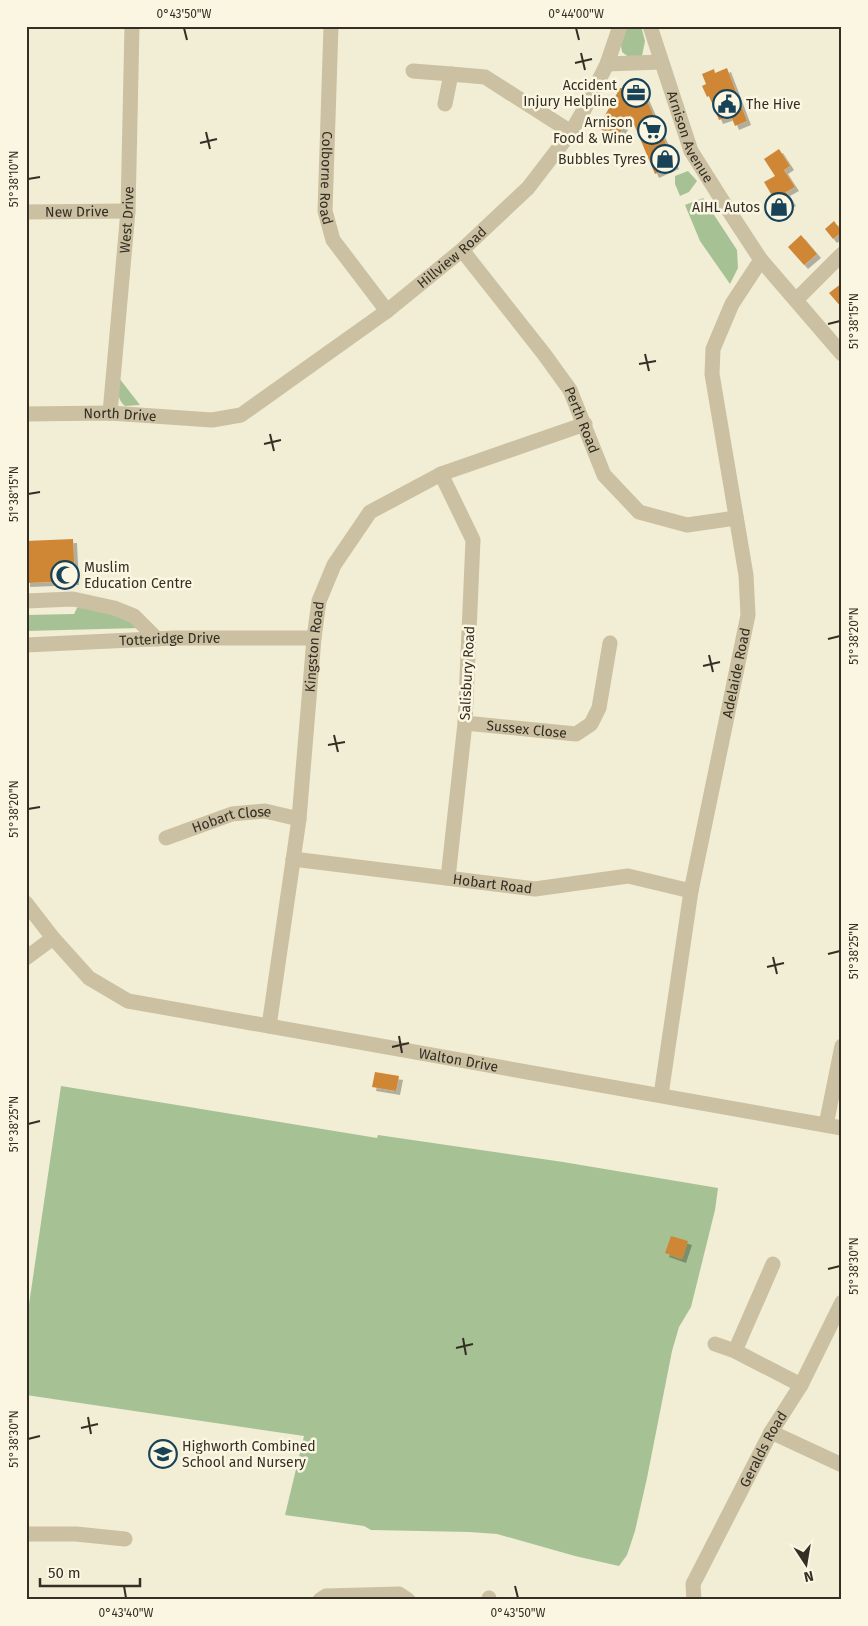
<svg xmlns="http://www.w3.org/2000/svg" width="868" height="1626" font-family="'Fira Sans',sans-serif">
<defs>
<filter id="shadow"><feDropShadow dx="4" dy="4" stdDeviation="0" flood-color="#0004"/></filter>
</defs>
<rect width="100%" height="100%" fill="#f2edd5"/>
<path fill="#a6c295" d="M627,26h14l4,15 -3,15 -12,2 -8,-6 -1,-7z
M688,171l9,10 -8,11 -9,4 -5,-12v-8z
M703,198l34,52 1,18 -8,16 -30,-43 -15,-36z
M119,378l21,27 -15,1c-9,-8 -7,-16 -6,-28z
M84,606l54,13 2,9 -114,3v-16l48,-1 3,-6z
M61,1086l316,52 1,-3 185,27 155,26 -3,22 -24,97 -12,20 -7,24 -25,127 -12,53 -8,24 -8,11 -44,-10 -78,-22 -27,-2 -99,-2 -7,-4 -79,-11 19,-79 -278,-41v-70z"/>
<path fill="#cf8736" filter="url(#shadow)" d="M727,68l20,53 -12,5 -4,-10 -12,4 -10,-24 -2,1 -5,-11 4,-2 -4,-10 12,-5 1,4z
M620,88l22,1 33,76 -20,9 -25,-59 -13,23 -19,-10z
M779,149l11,17 -6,4 11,17 -9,5 6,10 -12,7 -16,-27 11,-6 -11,-17z
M834,221l8,11 -9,7 -8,-10z
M801,235l16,19 -13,11 -16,-18z
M842,283v25l-13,-15z
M73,539l2,42 -49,2v-42z
M375,1072l24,4 -3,15 -24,-4z
M671,1236l17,5 -6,18 -17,-6z"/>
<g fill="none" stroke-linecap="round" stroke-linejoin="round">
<g stroke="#cbc0a1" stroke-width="15">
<path id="s1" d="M331,26l-6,185 8,29 54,71"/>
<path id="s2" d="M650,26l41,125 36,57 34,52 81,94"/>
<path d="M607,64l54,-2"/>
<path d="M413,71l38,3"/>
<path d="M445,104l6,-30 34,3 86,55"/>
<path id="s3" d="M26,212l102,-1"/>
<path id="s4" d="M462,250l82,104 26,36 34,85 35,37 48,13 49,-7"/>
<path d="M796,300l46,-46"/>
<path id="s5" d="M110,413l18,-202 4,-185"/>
<path id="s6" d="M26,414l84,-1 102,7 29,-5 146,-104 75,-61 66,-62 43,-56 14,-24 22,-44 13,-38"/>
<path d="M441,474l32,66 -8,183 -17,155"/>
<path d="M26,601l47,-2 41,9 20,8 23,23"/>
<path id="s7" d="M26,645l148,-7h140"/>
<path id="s8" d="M465,723l111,11 15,-10 8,-16 11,-65"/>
<path id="s9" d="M166,838l66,-24 33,-3 34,8"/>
<path id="s10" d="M293,859l242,30 93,-13 63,15"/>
<path id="s11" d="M26,903l27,35 36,40 39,23 714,127"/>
<path d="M26,958l27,-20"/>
<path id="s12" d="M269,1026l30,-207 15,-181 5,-37 15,-36 36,-53 71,-38 144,-50"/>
<path id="s13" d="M661,1095l30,-204 57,-276 -2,-40 -34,-201 1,-25 19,-45 29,-44"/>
<path d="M826,1125l16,-79"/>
<path d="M715,1344l20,7 66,34"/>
<path d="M735,1351l38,-87"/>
<path d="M771,1432l71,33"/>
<path d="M26,1534h50l49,5"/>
<path d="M489,1598v2"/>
<path d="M320,1600l6,-4 73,-2 9,6"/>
<path id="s14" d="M694,1600l-1,-16 78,-152 30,-47 41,-83"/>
</g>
</g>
<path fill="none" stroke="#342e24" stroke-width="2" d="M184,28l3,12M576,28l3,12M581,53l4,17M575,63l17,-4M206,132l4,17M200,143l17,-4M28,179l12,-2M828,324l12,-3M645,354l4,17M639,364l17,-3M270,434l4,17M264,444l17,-4M28,494l12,-2M828,639l12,-3M709,655l4,17M703,666l17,-4M334,735l4,17M328,745l17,-3M28,809l12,-2M828,954l12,-3M773,957l4,17M767,967l17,-4M399,1036l3,17M392,1047l17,-4M28,1124l12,-3M828,1269l12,-3M463,1338l3,17M456,1348l17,-4M88,1417l3,17M81,1428l17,-4M28,1439l12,-3M124,1586l2,12M515,1586l3,12"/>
<defs>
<symbol id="office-ring" viewBox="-11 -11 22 22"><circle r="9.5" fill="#faf6e1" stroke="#174258" stroke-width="1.5"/><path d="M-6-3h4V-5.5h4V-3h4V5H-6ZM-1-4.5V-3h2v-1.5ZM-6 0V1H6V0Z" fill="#174258"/></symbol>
<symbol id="civic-ring" viewBox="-11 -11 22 22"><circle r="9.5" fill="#faf6e1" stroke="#174258" stroke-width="1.5"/><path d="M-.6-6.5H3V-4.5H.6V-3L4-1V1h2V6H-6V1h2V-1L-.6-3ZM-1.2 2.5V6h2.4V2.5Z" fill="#174258"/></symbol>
<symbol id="supermarket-ring" viewBox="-11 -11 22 22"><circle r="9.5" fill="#faf6e1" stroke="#174258" stroke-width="1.5"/><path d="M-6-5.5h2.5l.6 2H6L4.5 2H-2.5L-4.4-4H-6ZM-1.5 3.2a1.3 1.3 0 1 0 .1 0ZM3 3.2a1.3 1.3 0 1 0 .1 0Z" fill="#174258"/></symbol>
<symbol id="shop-ring" viewBox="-11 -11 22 22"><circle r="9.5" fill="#faf6e1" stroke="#174258" stroke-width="1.5"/><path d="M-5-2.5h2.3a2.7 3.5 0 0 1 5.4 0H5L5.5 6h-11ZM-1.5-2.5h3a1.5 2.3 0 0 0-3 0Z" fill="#174258"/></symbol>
<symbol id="mosque-ring" viewBox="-11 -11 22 22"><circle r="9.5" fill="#faf6e1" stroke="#174258" stroke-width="1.5"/><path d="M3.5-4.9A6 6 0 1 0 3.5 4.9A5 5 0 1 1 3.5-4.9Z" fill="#174258"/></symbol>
<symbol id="school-ring" viewBox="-11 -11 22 22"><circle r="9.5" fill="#faf6e1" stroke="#174258" stroke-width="1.5"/><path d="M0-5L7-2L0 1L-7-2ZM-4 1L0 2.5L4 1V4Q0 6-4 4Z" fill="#174258"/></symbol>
</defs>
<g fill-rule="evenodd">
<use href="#office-ring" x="620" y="77" width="32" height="32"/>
<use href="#civic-ring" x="711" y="88" width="32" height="32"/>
<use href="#supermarket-ring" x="636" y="114" width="32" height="32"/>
<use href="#shop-ring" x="649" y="143" width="32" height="32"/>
<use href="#shop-ring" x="763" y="191" width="32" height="32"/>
<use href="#mosque-ring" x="49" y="559" width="32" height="32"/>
<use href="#school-ring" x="147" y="1438" width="32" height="32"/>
</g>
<g text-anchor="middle" stroke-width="5" stroke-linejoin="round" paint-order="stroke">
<g font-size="14" fill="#342e24" stroke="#faf6e1" text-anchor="end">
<text x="617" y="90">Accident<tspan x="617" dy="16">Injury Helpline</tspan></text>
<text x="746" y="109" text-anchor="start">The Hive</text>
<text x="633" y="127">Arnison<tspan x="633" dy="16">Food &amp; Wine</tspan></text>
<text x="646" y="164">Bubbles Tyres</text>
<text x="760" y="212">AIHL Autos</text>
<text x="84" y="572" text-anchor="start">Muslim<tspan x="84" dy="16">Education Centre</tspan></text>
<text x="182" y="1451" text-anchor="start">Highworth Combined<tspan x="182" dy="16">School and Nursery</tspan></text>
</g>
<g font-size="14" fill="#342e24" stroke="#faf6e1">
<text dy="5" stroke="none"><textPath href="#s2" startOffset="118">Arnison Avenue</textPath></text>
<text dy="5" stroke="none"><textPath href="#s1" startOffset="152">Colborne Road</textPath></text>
<text dy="5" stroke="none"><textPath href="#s3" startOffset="51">New Drive</textPath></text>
<text dy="5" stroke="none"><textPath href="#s5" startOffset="194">West Drive</textPath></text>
<text dy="5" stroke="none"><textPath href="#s6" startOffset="479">Hillview Road</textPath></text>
<text dy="5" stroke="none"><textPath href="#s6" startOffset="94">North Drive</textPath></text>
<text dy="5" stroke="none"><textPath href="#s4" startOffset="209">Perth Road</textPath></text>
<text dy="5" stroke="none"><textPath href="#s7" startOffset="144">Totteridge Drive</textPath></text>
<text dy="5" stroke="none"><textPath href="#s12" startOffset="382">Kingston Road</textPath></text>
<text transform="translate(467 673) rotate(-87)" y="5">Salisbury Road</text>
<text dy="5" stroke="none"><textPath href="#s13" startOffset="429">Adelaide Road</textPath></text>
<text dy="5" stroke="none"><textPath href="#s8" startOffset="62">Sussex Close</textPath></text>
<text dy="5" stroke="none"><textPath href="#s9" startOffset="69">Hobart Close</textPath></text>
<text dy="5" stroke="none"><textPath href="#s10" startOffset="201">Hobart Road</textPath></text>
<text dy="5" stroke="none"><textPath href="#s11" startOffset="479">Walton Drive</textPath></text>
<text dy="5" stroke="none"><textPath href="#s14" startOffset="168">Geralds Road</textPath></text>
</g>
</g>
<rect width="868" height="1626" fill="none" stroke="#faf6e1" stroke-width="55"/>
<g transform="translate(806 1564) rotate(168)" stroke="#faf6e1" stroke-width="4" paint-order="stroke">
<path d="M0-4L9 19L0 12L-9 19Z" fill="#342e24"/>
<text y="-8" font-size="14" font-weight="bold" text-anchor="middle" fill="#342e24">N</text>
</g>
<path d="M40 1578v8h100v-8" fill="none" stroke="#342e24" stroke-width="2.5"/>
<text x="48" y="1578" font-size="15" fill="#342e24" stroke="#faf6e1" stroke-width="4" paint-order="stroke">50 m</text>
<rect x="28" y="28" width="812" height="1570" fill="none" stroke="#342e24" stroke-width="2"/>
<g font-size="12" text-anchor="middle" fill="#342e24">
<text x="184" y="18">0°43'50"W</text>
<text x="576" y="18">0°44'00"W</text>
<text transform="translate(14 179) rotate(-90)" y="4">51°38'10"N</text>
<text transform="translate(854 321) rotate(-90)" y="4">51°38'15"N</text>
<text transform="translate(14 494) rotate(-90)" y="4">51°38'15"N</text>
<text transform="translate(854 636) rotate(-90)" y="4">51°38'20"N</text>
<text transform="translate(14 809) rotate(-90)" y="4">51°38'20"N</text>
<text transform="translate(854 951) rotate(-90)" y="4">51°38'25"N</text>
<text transform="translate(14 1124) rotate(-90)" y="4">51°38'25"N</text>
<text transform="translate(854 1266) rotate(-90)" y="4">51°38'30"N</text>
<text transform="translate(14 1439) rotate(-90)" y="4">51°38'30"N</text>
<text x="126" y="1617">0°43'40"W</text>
<text x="518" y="1617">0°43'50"W</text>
</g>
</svg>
